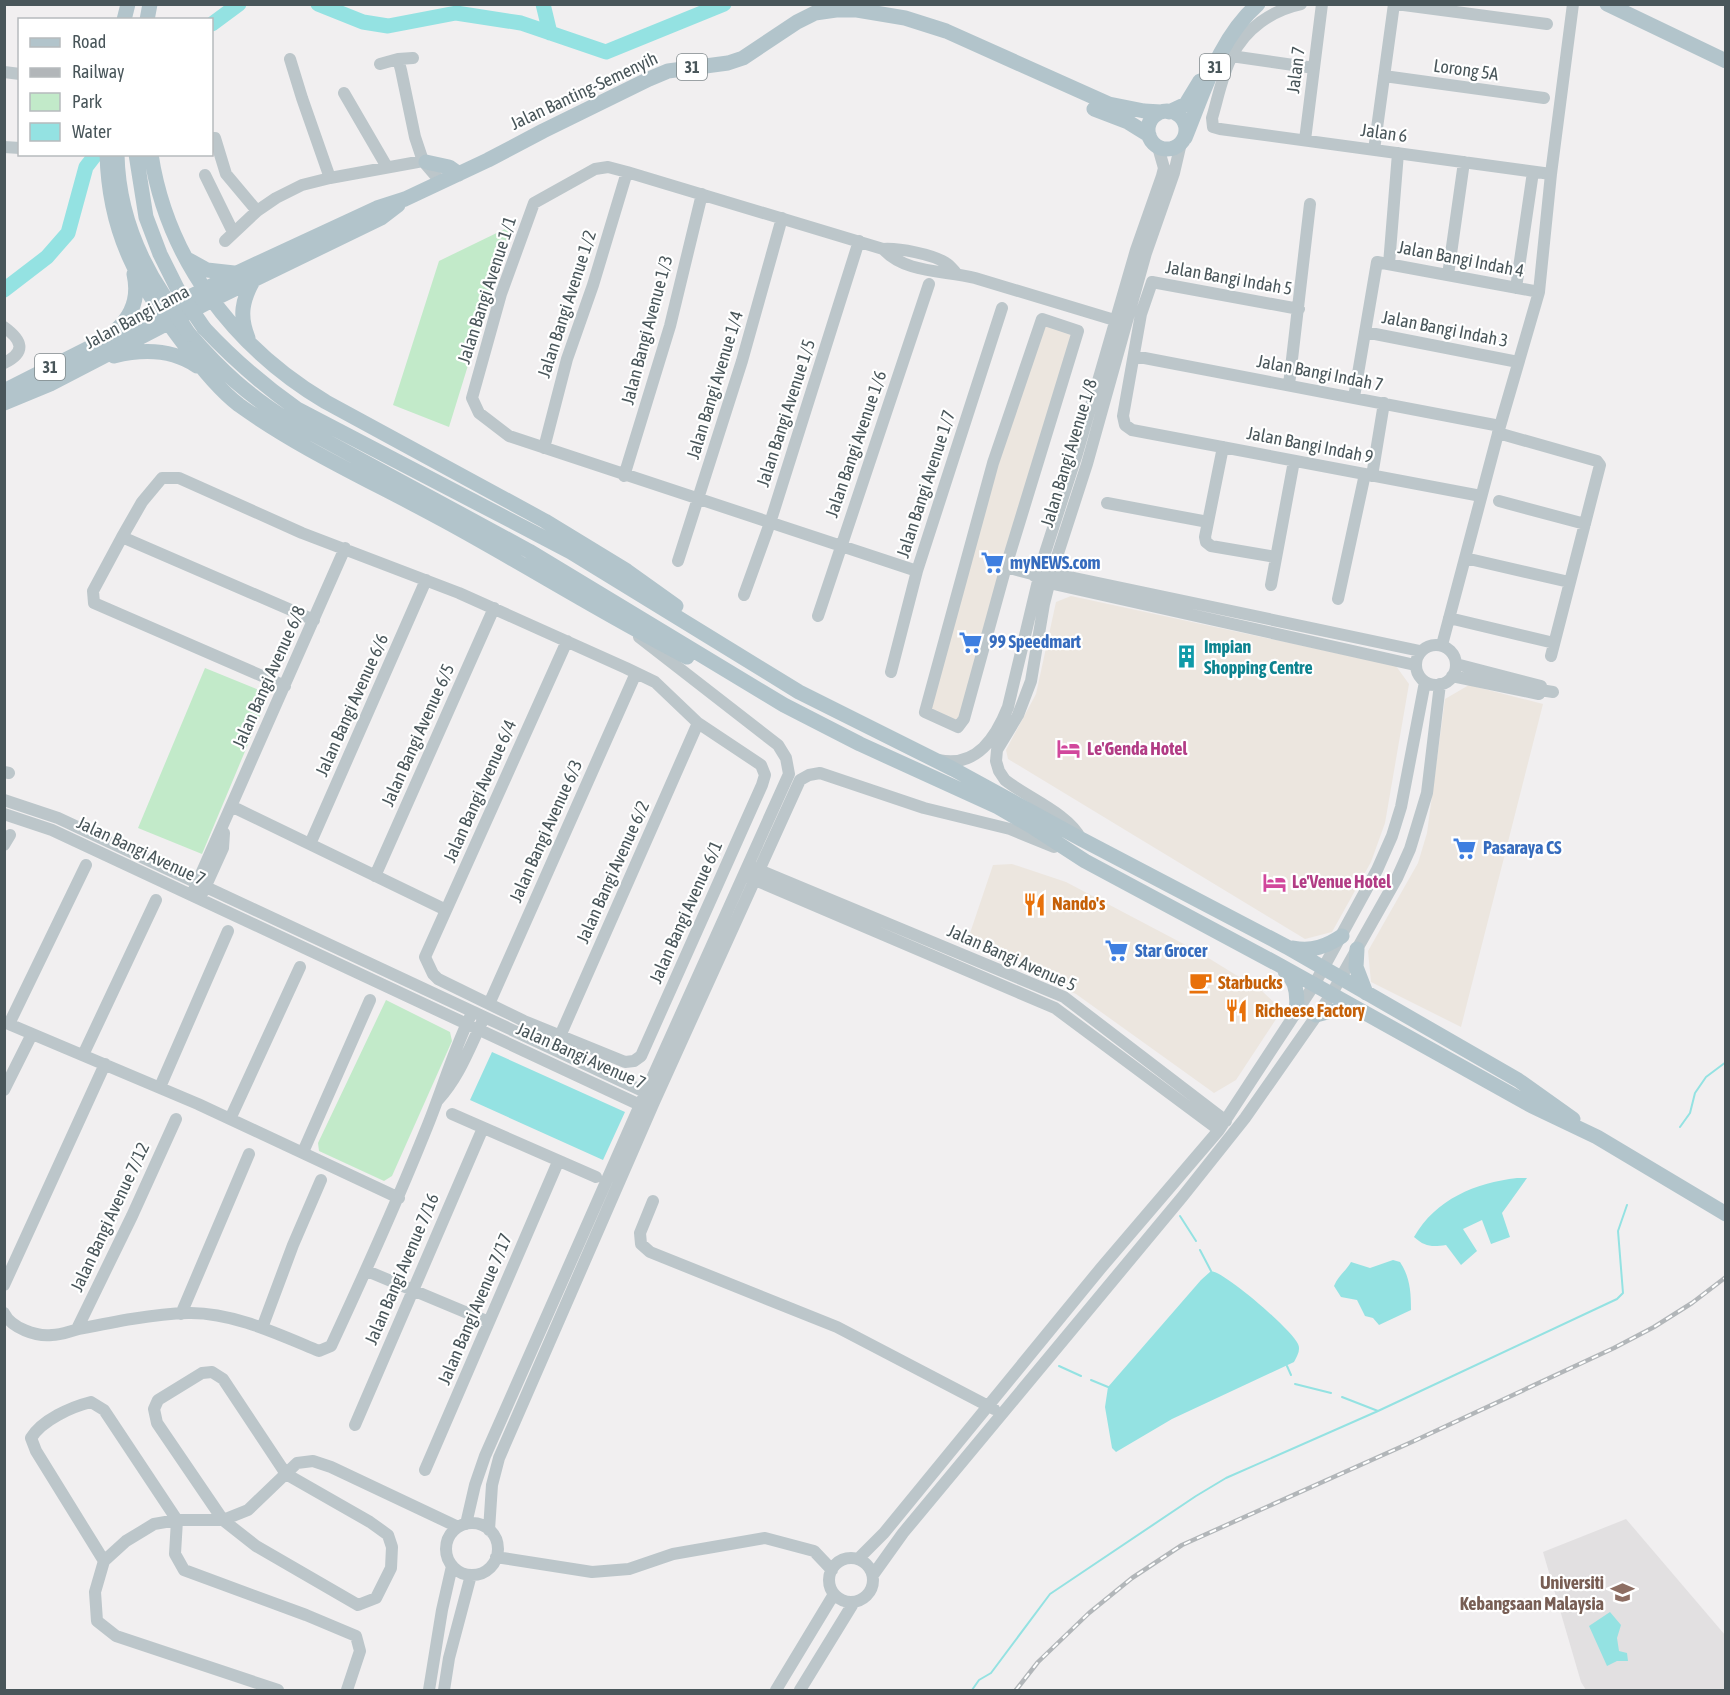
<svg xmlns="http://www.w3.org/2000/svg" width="1730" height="1695" font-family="'Asap Condensed',sans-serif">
<rect width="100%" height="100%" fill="#f1eff0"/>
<path fill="#ece6df" d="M1044,323l30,10 -113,384 -5,5 -28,-12 43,-161z
M1071,596l325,70 13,18 -24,139 -14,39 -39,70 -27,7 -297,-180 -2,-9 30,-56 20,-92z
M1469,685l74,19 -82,323 -90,-45 -3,-31 50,-88 9,-30 18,-134z
M1012,864l54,18 131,69 65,40 20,19 -46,70 -22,13 -138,-99 -109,-52 26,-77z"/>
<path fill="#e2e0e1" d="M1626,1519l99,116v55h-139l-5,-8 -38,-130z"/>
<path fill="#c2eac9" d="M511,226l-62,201 -56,-22 46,-144z
M205,668l64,26 -67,160 -64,-26z
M386,1000l64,32 2,9 -60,135 -8,5 -65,-30 -1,-8z"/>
<path fill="#94e2e2" d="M492,1052l133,60 -22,48 -133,-60z
M1517,1178h10l-25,35 8,24 -19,7 -9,-24 -19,9 14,22 -16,14 -15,-20c-14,2 -21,2 -32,-8 22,-38 61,-54 103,-59z
M1393,1260l7,2c10,15 11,30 11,48l-32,15 -6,-7 -8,-2 -8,-16 -16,-3 -7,-11c4,-10 12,-15 17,-24l19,6z
M1211,1271c14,1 80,58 87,73 3,6 -1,12 -4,18l-122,57 -56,33 -4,-4 -7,-41 3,-20 93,-107z
M1610,1612l11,13 -4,13 2,13 8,2 1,8h-11l-10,5 -18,-40z"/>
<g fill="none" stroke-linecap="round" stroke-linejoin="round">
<path stroke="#94e2e2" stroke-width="2" d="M1680,1127l10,-14 5,-20 11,-16 20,-15
M1180,1216l16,25
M1200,1250l11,21
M1059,1366l22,10
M1287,1366l4,9
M1091,1380l17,7
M1295,1384l36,9
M1342,1397l36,14
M972,1690l7,-10 12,-7 59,-79 146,-98 30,-18 152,-67 239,-112 6,-6 -5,-62 9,-26"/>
<path stroke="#94e2e2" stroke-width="15" d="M318,4l45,18 25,4 68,-13 65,10 85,29 118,-48
M543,4l7,29
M212,24l27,-20
M4,290l43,-33 21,-24 18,-66 10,-13"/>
<path stroke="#bcc6ca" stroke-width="12" d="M1301,4c-29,6 -56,25 -69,52 -10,19 -14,42 -20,62l1,9 7,2 331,45
M1396,4l151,20
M1231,56l83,12
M413,58l-15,1 3,11 14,67 8,24 18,21
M290,59l12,39 28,80
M380,64l18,-5
M4,72l16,2
M1384,76l160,22
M344,93l43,74
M212,138h3l11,36 31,37
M1305,140l17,-136
M4,147l16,1
M1374,150l20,-146
M205,175l28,57
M225,241l32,-30 19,-13 26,-13 28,-7 93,-17
M883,249c23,25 62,21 92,29l146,44
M1389,264l9,-111
M1448,275l16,-113
M1516,288l17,-116
M1299,309l-147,-27 -11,32 -18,102 2,9 7,5 349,66
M1042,319l36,12 -71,232 -43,156 -6,8 -33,-15 68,-249z
M4,327c18,13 23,25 0,36
M1365,332l153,30
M1134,356l366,70
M1289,385l21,-181
M1354,397l23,-135 162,30
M1498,433l99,28 3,4 -49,191
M1223,447l-18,90 1,5 5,4 65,11
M544,448l23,-89 26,-74 34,-113
M624,476l46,-150 32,-132
M1372,476l12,-73
M1499,501l86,23
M1107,503l101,19
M122,537l192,83
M1465,558l104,24
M678,561l64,-200 40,-143
M1006,567l26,7 7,5 10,4 366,82
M917,571l-408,-135 -30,-23 -7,-15 29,-104 33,-91 61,-34 13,-2 19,5 256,77c16,-1 49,5 63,14 4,2 7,7 10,10
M1046,572l374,79
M1271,585l23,-124
M744,595l26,-72 89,-282
M1338,599l27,-125
M818,616l111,-332
M1449,618l105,25
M1416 665a20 20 0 1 1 40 0a20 20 0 1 1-40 0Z
M1442,645l58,-219 39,-134 12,-118 22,-170
M891,672l26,-101 85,-263
M1452,676l87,18 2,-8 -85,-22
M285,686l-191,-83 -1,-12 29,-54 20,-35 20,-24h17l123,55 157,60 167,75 29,14 43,41 63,42 4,10 -3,10 -121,271 -7,5 -9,1 -101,-41 -86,-42 -5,-5 -8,-17 142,-316
M1540,690l13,2
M939,760c38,8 57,-23 69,-53l36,-151 32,-99 60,-207 26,-74 2,-8 -6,-21
M4,772l5,1
M4,800l54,18 587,274 4,5
M231,806l215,104
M4,814l48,16 588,275 7,-2
M1081,839c-12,-25 -53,-41 -76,-59l-6,-9 -3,-10 1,-11 21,-35 13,-34 13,-77 8,-32 35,-108 59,-211 28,-80 7,-30
M310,844l116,-264
M4,845l6,-10
M752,867l312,130 162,124
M375,876l119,-268
M748,877l307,131 164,122
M194,890l151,-342
M203,892l20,-44 1,-15
M489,1004l147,-331
M4,1022l194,82 201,94
M9,1024l77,-159
M560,1036l138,-313
M83,1055l73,-155
M160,1087l68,-156
M4,1090l28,-56
M438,1100c21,-23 31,-51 44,-78
M452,1114l144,63
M230,1119l70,-152
M303,1152l67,-152
M653,1201l-13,32 1,11 9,8 187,75 157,82
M367,1271l122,51
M4,1285l101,-221
M4,1313c7,15 33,24 48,22 9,0 18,-4 27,-6 34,-7 74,-15 109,-16 44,-1 90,21 131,38l12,-5c33,-71 65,-142 94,-214 16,-38 27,-78 45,-115
M181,1314l68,-160
M262,1328l31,-83 28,-65
M77,1329l55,-113 44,-97
M212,1372l11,7 63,95 84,48 18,13 4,12 -1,21 -15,30 -18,7 -102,-59 -33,-26 -66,-97 -3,-14 4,-9 44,-27z
M355,1425l128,-297
M425,1470l133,-308
M446 1549a26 26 0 1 1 52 0a26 26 0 1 1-52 0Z
M466,1524l9,-39 10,-29 155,-351 149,-331 -3,-16 -8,-13 -139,-108
M489,1530l3,-45 7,-27 155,-356 146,-322 9,-5 11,-2 104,35 86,21 44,18
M496,1557l96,15 37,-3 44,-15 92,-16 49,13 18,19
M829 1580a22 22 0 1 1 44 0a22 22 0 1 1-44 0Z
M858,1559l26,-26 217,-265 118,-138 95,-145 63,-115 15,-34 9,-29 24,-125
M104,1561l-68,-110 -5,-13c11,-18 40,-31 60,-36l13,8 73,110 -2,34 9,16 122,45 50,21 4,15 -13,39
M873,1575l30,-42 280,-337 62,-78 86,-123 66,-117 13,-29 17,-56 13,-109
M278,1690l-162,-54 -19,-15 -2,-29 9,-31 22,-20 28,-17 23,-4h46l25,-10 49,-47 16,-2 18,6 127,60
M429,1690l13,-80 10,-44
M444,1690l5,-32 22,-83
M776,1690l58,-96
M800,1690l54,-88"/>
<path stroke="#b2c4cb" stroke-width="15" d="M1607,4l119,57
M124,20l4,-16
M147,20l3,-16
M1094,109l34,13 21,13
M1148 130a19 19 0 1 1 38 0a19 19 0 1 1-38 0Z
M1169,112l17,-8 14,-23
M1185,138c19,-46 34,-100 73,-134
M107,154c2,80 31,129 77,190 16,22 34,45 55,61 64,46 137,78 206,116 81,44 160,94 242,136
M117,154c1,51 19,100 47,142
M136,154l10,63 14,37 18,36
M151,154c16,106 84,194 175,248l219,119 82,50 49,35
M426,162l23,5 10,7
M187,259l20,11 27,3
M204,328c29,31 59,57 93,81l274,143 228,140 154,77 128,70 206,108 231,133 55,39
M116,330c17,-15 23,-34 18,-56
M189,334c32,37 59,61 100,87l240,130 255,154 76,39 138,63 33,19 54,35 196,105 251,140 65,31 129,77
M248,338c-9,-22 -6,-38 6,-59
M114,356c28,-7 58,-7 83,10
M4,391l235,-119 138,-64 28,-9 83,-39 55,-29 106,-52 19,-8 60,-8 15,-5 54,-36 18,-9 21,-3h21l48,8 41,13 163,73 35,7 17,1
M4,403l46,-19 164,-85 167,-81 17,-13
M1293,948c19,4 34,-2 49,-12
M1357,949l-1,18 10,26
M1285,971c12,10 13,26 11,41
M1316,1015l19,-5h21"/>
<defs>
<path id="rail" d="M1016,1690l22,-28 51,-49 43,-35 50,-33 232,-104 200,-93 40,-21 38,-24 34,-26"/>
</defs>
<use href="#rail" stroke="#b2b6b9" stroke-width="4.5"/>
<use href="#rail" stroke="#fff" stroke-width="2" stroke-dasharray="7" stroke-linecap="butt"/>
<path stroke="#b2c4cb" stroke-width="15" d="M178,290l26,38
M164,296l25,38"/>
</g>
<defs>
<symbol id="supermarket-bare" viewBox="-9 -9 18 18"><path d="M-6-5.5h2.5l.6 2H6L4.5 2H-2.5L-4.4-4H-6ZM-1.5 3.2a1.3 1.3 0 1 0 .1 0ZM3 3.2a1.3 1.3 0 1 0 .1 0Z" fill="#3f7fe0" stroke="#fff" stroke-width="2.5" paint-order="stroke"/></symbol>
<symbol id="building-bare" viewBox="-9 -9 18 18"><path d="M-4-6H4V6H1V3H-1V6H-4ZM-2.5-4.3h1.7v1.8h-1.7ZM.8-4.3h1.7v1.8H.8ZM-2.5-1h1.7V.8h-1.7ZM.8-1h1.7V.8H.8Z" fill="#0f9aa8" stroke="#fff" stroke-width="2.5" paint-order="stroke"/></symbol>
<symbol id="hotel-bare" viewBox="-9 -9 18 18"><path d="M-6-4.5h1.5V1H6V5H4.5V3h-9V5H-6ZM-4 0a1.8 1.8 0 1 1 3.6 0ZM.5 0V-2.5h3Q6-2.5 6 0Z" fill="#d1479c" stroke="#fff" stroke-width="2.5" paint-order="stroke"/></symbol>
<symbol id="restaurant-bare" viewBox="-9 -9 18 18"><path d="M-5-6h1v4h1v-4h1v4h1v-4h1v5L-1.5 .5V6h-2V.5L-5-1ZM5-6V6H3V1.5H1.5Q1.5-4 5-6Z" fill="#e8710a" stroke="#fff" stroke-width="2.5" paint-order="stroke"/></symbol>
<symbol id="cafe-bare" viewBox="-9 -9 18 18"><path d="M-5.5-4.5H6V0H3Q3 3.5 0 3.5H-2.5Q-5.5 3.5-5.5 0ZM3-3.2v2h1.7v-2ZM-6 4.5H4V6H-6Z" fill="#e8710a" stroke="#fff" stroke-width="2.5" paint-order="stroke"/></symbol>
<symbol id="university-bare" viewBox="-9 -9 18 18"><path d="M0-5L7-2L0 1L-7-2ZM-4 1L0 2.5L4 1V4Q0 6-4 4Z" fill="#8d6e63" stroke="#fff" stroke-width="2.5" paint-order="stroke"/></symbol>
</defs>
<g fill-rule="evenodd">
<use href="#supermarket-bare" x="976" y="546" width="33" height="33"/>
<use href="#supermarket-bare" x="954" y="626" width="33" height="33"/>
<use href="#building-bare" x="1170" y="640" width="33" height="33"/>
<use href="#hotel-bare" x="1052" y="732" width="33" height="33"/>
<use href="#supermarket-bare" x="1448" y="832" width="33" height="33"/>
<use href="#hotel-bare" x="1258" y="866" width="33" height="33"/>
<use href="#restaurant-bare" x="1018" y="888" width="33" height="33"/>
<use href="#supermarket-bare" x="1100" y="934" width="33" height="33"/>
<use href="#cafe-bare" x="1184" y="966" width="33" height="33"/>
<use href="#restaurant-bare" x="1220" y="994" width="33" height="33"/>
<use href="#university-bare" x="1606" y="1576" width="33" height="33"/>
</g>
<g text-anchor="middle" stroke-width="4.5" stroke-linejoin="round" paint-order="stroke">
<g fill="#fff" stroke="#80898c" stroke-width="1.5">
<rect x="677" y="54" width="30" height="26" rx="4.5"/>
<rect x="1200" y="54" width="30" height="26" rx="4.5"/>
<rect x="35" y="354" width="30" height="26" rx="4.5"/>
</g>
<g font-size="16" font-weight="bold" fill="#49565a">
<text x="692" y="73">31</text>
<text x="1215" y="73">31</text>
<text x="50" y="373">31</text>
</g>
<g font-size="18" fill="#49565a" stroke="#fff">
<text transform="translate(1296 70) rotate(-83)" y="6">Jalan 7</text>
<text transform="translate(1466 70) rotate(8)" y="6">Lorong 5A</text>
<text transform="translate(584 91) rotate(-25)" y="6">Jalan Banting-Semenyih</text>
<text transform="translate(1384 133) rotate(8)" y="6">Jalan 6</text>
<text transform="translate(1461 259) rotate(11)" y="6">Jalan Bangi Indah 4</text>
<text transform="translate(1229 278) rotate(10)" y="6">Jalan Bangi Indah 5</text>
<text transform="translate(487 290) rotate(-72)" y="6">Jalan Bangi Avenue 1/1</text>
<text transform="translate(567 304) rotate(-72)" y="6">Jalan Bangi Avenue 1/2</text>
<text transform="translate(137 317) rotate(-28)" y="6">Jalan Bangi Lama</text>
<text transform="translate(1445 329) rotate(11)" y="6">Jalan Bangi Indah 3</text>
<text transform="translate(647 330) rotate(-75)" y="6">Jalan Bangi Avenue 1/3</text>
<text transform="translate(1320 373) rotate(11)" y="6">Jalan Bangi Indah 7</text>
<text transform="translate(715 385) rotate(-73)" y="6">Jalan Bangi Avenue 1/4</text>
<text transform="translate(786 413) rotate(-72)" y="6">Jalan Bangi Avenue 1/5</text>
<text transform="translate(856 444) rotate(-71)" y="6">Jalan Bangi Avenue 1/6</text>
<text transform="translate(1310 445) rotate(11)" y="6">Jalan Bangi Indah 9</text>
<text transform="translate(1069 453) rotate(-73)" y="6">Jalan Bangi Avenue 1/8</text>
<text transform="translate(926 484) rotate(-72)" y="6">Jalan Bangi Avenue 1/7</text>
<text transform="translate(269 677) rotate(-66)" y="6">Jalan Bangi Avenue 6/8</text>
<text transform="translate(352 705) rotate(-66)" y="6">Jalan Bangi Avenue 6/6</text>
<text transform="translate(418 735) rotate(-66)" y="6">Jalan Bangi Avenue 6/5</text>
<text transform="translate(480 791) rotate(-66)" y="6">Jalan Bangi Avenue 6/4</text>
<text transform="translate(546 831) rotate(-66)" y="6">Jalan Bangi Avenue 6/3</text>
<text transform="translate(141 851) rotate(25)" y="6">Jalan Bangi Avenue 7</text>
<text transform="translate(613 872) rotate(-66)" y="6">Jalan Bangi Avenue 6/2</text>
<text transform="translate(686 912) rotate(-66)" y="6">Jalan Bangi Avenue 6/1</text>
<text transform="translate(1012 958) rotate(24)" y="6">Jalan Bangi Avenue 5</text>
<text transform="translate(581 1056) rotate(24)" y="6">Jalan Bangi Avenue 7</text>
<text transform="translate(110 1217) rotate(-65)" y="6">Jalan Bangi Avenue 7/12</text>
<text transform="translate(402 1269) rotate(-67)" y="6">Jalan Bangi Avenue 7/16</text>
<text transform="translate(475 1309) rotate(-67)" y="6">Jalan Bangi Avenue 7/17</text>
</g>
<g font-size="18" font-weight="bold" fill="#366cbe" stroke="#fff" text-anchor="start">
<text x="1010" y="569">myNEWS.com</text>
<text x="989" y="648">99 Speedmart</text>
<text x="1483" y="854">Pasaraya CS</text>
<text x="1135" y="957">Star Grocer</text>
</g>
<g font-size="18" font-weight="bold" fill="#0d838f" stroke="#fff" text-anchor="start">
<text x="1204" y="653">Impian<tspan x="1204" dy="21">Shopping Centre</tspan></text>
</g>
<g font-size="18" font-weight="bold" fill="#b23c85" stroke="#fff" text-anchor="start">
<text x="1087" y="755">Le'Genda Hotel</text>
<text x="1292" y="888">Le'Venue Hotel</text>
</g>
<g font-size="18" font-weight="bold" fill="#c56008" stroke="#fff" text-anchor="start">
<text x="1052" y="910">Nando's</text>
<text x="1218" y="989">Starbucks</text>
<text x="1255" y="1017">Richeese Factory</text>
</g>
<g font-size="18" font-weight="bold" fill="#785e54" stroke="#fff" text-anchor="end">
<text x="1604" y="1589">Universiti<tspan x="1604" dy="21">Kebangsaan Malaysia</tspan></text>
</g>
</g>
<rect width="1730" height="1695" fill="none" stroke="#49565a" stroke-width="12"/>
<rect x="18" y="18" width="195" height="138" fill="#ffffff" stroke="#b6bbbd" stroke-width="1.5"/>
<rect x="30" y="38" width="30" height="9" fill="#b2c4cb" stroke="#b6bbbd" stroke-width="1.5"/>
<text x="72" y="48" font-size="18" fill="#49565a">Road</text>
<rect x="30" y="68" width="30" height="9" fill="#b2b6b9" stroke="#b6bbbd" stroke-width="1.5"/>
<text x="72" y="78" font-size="18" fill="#49565a">Railway</text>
<rect x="30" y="93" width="30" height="18" fill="#c2eac9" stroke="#b6bbbd" stroke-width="1.5"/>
<text x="72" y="108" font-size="18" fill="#49565a">Park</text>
<rect x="30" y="123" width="30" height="18" fill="#94e2e2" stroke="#b6bbbd" stroke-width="1.5"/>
<text x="72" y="138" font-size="18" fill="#49565a">Water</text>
</svg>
